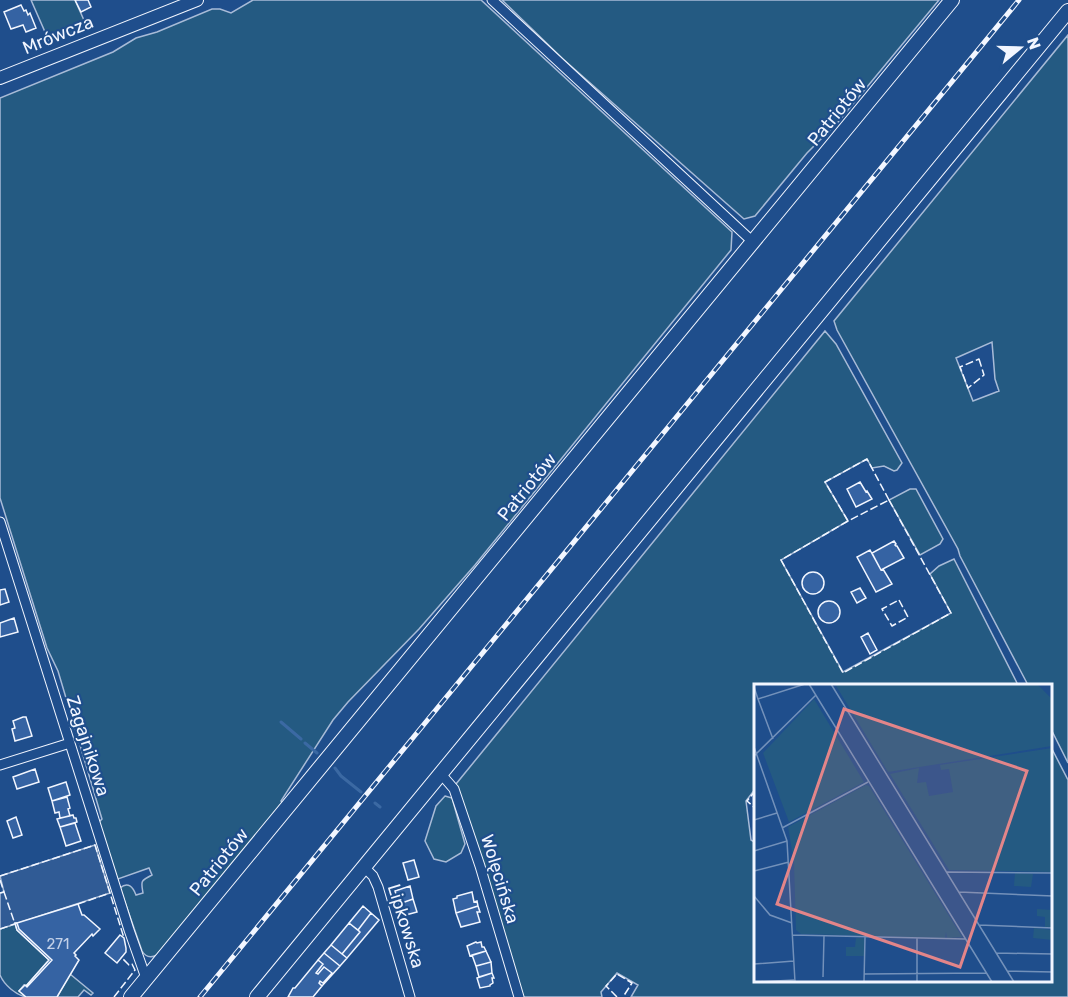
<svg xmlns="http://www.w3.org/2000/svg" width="1068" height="997" font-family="Rubik,sans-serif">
<rect width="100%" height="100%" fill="#1f4e8c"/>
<path fill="#245a82" stroke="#a8bbd7" stroke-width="1.5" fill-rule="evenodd" d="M31,0h44l12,27 -38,14z
M253,0h228l251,232 -1,18 -256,315 -56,64 -71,73 -15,18 -52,81 2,3 -126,151c-6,3 -11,3 -15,-4l-22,-63c8,-7 13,-1 16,7l7,-2c-2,-12 -3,-12 9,-18l-3,-7 -31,11 -1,-1 -18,-56 3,-3 -44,-148 -11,-23 -47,-150v-400l113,-46 23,-14 21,-6 55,-23h8l11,4z
M502,0h437l-101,122 -31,31 -52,63 -11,3 -181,-160z
M1068,35v728l-16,-32v-46h-24l-68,-129 -2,-7 -121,-219 -3,-9zM992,342l3,37 4,12 -26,10 -17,-43z
M825,331l11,13 66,119 -5,7 -3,1 -10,-5 -12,2 -5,-9 -42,23 23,39 -67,39 62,112 108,-59 -21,-39 9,-8 15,-7 64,126h-262v103l-10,13 5,39 5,3v137h296v-231l16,31v217h-437l7,-12 -21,-12 -16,19 1,5h-79l-40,-132 -27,-81z
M910,489h6l27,50 -3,5 -20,11 -31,-55z
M445,796l7,2 13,46 -4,9 -15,9 -12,-3 -9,-18 11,-35z
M15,924l2,6 32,30 -23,26 -2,-1 -5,6 7,6c-10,-2 -22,-12 -26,-22v-46z
M70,974l23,19 -2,2 -7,-5 -6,7h-21z"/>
<path fill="#305b95" stroke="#a8bbd7" stroke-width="1.5" d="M95,845l15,48 -110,36v-36l4,-1 -4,-16z"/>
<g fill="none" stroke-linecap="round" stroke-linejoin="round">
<path stroke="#3b69a3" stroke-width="3" d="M281,722l20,17
M305,743l12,10
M335,768l6,8 20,16
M375,803l5,4"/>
</g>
<path fill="#3563a3" stroke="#f2f6ff" stroke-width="1.5" d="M75,0h13l3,7 -10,5z
M21,5l3,6 2,-1 2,5 2,-2 6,15 -10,4 -3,-7 -12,4 -7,-17z
M860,482l6,10 1,-1 5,8 -16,8 -9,-18z
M894,541l2,3 -1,1 1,1h1l7,12 -23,12 -9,-17z
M870,550l11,20 2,-1 9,15 -16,8 -19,-35z
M802 583a11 11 0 1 1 22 0a11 11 0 1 1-22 0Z
M860,588l6,10 -9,5 -6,-11z
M5,589l4,13 -9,3v-15z
M818 612a11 11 0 1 1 22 0a11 11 0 1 1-22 0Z
M14,618l4,14 -18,5v-14z
M868,633l9,17 -7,4 -9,-17z
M23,717h3l6,19 -17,5 -3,-12 3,-1 -2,-7z
M35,769l4,13 -22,7 -4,-12z
M66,782l4,13 -18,6 -4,-13z
M67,797l3,11 -2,1 2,7 -10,2 -1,-6 -4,1 -3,-12z
M73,815l1,3h2l1,4 -17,5 -3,-8z
M16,817l6,18 -9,3 -6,-17z
M75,823l6,18 -15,5 -6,-19z
M414,860l5,17 -11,3 -5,-17z
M410,886l3,13 -14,5 -4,-13z
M472,892l2,10 3,-1 1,5 -22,7 -3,-14 4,-1v-2z
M413,899l4,13 -15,4 -3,-12z
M78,904l4,11h2l16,14 -7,7 -1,-2 -18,19 2,2 -1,1 4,4 -22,37h-31l-7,-6 6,-6 2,2 25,-27 -33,-31 -2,-6z
M363,906l8,7 -13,17 -9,-7z
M478,906l2,6h-3l3,10 -19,5 -5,-14z
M371,913l8,7 -32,38 -5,-4 18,-22 -2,-2z
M15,923h2l2,6 33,31 -25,27 -1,-1 23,-26 -32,-30z
M349,923l11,9 -18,22 -11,-9z
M120,935l4,3 2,10v4l-9,11 -12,-10z
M476,942l1,1 4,-1 1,5h2l2,4 -16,5 -3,-10z
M331,945l16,13 -7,8 -16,-13z
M486,951l5,11 -15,4 -4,-11z
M324,953l16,13 -18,20 -3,-3 1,-2 3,2 9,-10 -8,-6 -6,7 -2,-1 7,-9 -5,-4z
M318,960l5,4 -7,9 2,1 6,-7 8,6 -9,10 -3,-2 -1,2 3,3 -9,11h-25l5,-9h2z
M491,962l1,11 -13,4 -3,-11z
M492,973l2,5h-2l1,5 -3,2v1l-10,2 -3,-10z"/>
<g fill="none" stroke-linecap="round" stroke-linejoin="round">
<defs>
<path id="minor" d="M492,0l261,242
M0,522l129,408 17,48
M0,765l70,-22
M441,774l13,15 26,77 39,131
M364,867l9,9 5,11 32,110"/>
<path id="tertiary" d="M0,78l197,-78"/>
<path id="secondary" d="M131,997l821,-997
M257,997l811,-986"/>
</defs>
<use href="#minor" stroke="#f2f6ff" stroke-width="11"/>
<use href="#tertiary" stroke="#f2f6ff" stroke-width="14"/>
<use href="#secondary" stroke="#f2f6ff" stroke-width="16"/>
<use href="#minor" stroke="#1f4e8c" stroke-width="9"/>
<use href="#tertiary" stroke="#1f4e8c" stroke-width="12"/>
<use href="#secondary" stroke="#1f4e8c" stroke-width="14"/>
<defs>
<path id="rail" d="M200,997l819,-997"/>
</defs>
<use href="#rail" stroke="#f2f6ff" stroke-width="5"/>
<use href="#rail" stroke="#1f4e8c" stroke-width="3" stroke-dasharray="9" stroke-linecap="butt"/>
<path stroke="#f2f6ff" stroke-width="1.5" stroke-dasharray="8 3" stroke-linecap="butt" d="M979,359l5,16 -16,13 -8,-21z
M889,500l62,113 -108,60 -62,-113 67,-39z
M848,521l-23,-39 42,-23 22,41
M899,600l9,17 -16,9 -10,-17z
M756,790l-9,11 9,8
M0,876l95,-31 29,93
M0,880l4,12 -4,1
M4,892l11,32
M78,904l32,-11
M0,929l17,-6
M114,997l21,-27 -3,-6 -3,1 -8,-8
M617,997l-11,-11 11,-12 15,9 -9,14"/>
</g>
<g text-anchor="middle" stroke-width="4.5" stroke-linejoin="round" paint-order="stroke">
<g font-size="15" fill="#c3d1e8">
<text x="58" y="949">271</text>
</g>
<g font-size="18" fill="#f2f6ff" stroke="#1f4e8c">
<text transform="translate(58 35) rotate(-22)" y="6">Mrówcza</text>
<text transform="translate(837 112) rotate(-51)" y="6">Patriotów</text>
<text transform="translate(527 487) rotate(-51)" y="6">Patriotów</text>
<text transform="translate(88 746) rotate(72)" y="6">Zagajnikowa</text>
<text transform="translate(219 862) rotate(-51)" y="6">Patriotów</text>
<text transform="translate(500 879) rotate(73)" y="6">Wolęcińska</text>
<text transform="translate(406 926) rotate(73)" y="6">Lipkowska</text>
</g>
</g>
<g transform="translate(754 684)">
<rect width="298" height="298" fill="#1f4e8c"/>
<path d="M81,0h202l15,15v47l-164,26zM60,15l50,83 -75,40 -26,-69zM298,64v124l-103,-2 -59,-96 29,-6 -2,15 9,-1 3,14 24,-4 -4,-23 -8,1 -1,-5zM112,101l3,1 93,151 -15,1 -1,-6 -1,6 -144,-4 -5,-4 -2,-67 -6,-36zM261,189l18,1 -2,13 -17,-1zM283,225l15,1v17h-7v-10l-8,-1zM280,244l18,2v10l-19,-2zM102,254h8v18h-18v-9h9z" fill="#245a82"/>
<path fill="none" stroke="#7391ba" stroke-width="1.5" d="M55,0l183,298M77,0l183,298M0,3l4,12 47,-15M4,15l15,40M0,63l33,94 8,141M0,72l62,-61M0,136l23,-7M28,144l86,-46M0,167l33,-10M0,187l35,-9M193,188l106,1M205,208l94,4M0,212l16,19 22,8M225,241l74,3M39,251l172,4M242,269l57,1M0,280l40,-3M253,287l46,1M110,290l122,-1M69,293l1,-41M2,298l38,-2M110,298l1,-45M163,298v-44"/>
<path fill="#e38589" fill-opacity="0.15" stroke="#e38589" stroke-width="3" d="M90,25l183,62 -67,196 -183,-63z"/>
<rect width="298" height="298" fill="none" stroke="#f2f6ff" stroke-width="3"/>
</g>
<g transform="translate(1020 48) rotate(71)" stroke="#1f4e8c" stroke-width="4.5" paint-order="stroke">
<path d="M0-4.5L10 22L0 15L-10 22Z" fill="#f2f6ff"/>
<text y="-9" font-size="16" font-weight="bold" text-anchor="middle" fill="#f2f6ff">N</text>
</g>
</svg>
